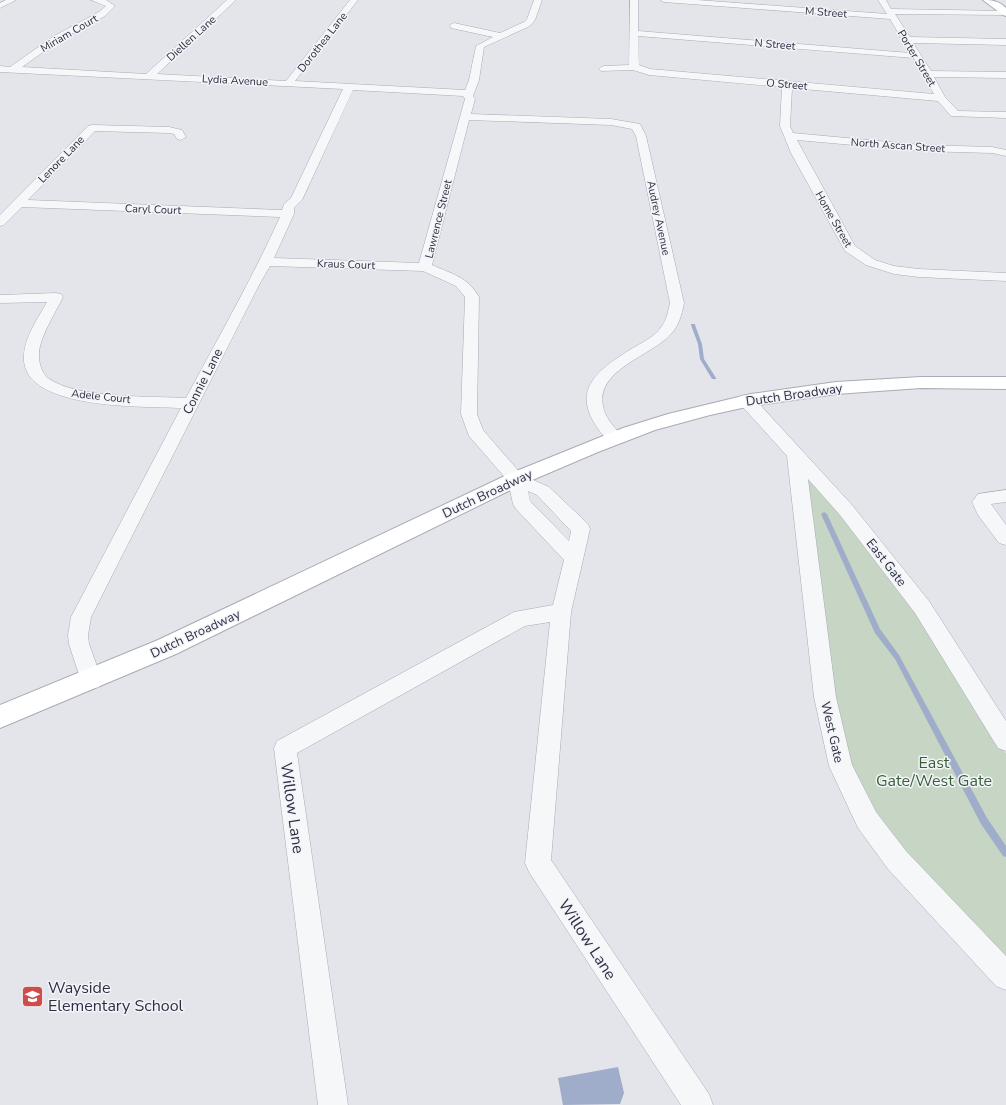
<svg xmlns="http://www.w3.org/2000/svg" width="1006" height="1105" font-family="'Nunito Sans',sans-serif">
<rect width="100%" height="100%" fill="#e3e5eb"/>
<path fill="#c6d5c4" d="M803,468l113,142 90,144v207l-94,-98 -35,-50 -36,-70z"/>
<path fill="#9fadcb" d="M618,1067l6,26 -4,11 -57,1 -5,-27z"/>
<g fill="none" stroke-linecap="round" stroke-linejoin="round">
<path fill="#9fadcb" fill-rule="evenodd" d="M691,324h4v1l7,19 2,15 12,19v1h-4l-12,-20 -2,-15 -7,-19z
M824,512l3,2 53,115 19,26 88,163 19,28v11l-3,-1 -22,-32 -86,-165 -20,-26 -54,-119z"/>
<defs>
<path id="minor" d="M6,0h10l-16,8v-5z
M91,0h15l9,6 -10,10 -45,24 -38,27 124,7 81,-74h9l-79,74 129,7 64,-81h8l-63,81 170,9 4,-10 7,-34 17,-9 -42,-9 -1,-2 1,-2 3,-1 46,10 24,-11 3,-3 7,-19h8l-7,20 -5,6 -46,21 -5,33 -6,16 2,3 -4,15 140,5 29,5 6,12 38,167c-2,11 -5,22 -13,31 -22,24 -82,37 -66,79 4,10 13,17 18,25l-2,4c-11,3 -15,-3 -22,-12 -30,-41 0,-61 34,-82 10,-6 23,-12 29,-22 5,-7 6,-15 8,-23l-34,-167 -4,-7 -21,-4 -142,-5 -37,145c20,9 36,12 47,32l-2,117 6,16 39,45 27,12 39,37 2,5 -19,83 -20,248 158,234 4,11h-32l-152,-233 -4,-9 25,-241 -25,4 -228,127 51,352h-30l-44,-357 3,-7 237,-129 39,-7 11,-45 -48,-51 -3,-5 -5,-23 -39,-45 -8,-22 4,-117 -9,-11 -33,-15 -153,-5 -11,19 -168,332 -3,18 1,9 13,36 -3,7 -8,2 -8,-2 -14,-43 -1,-9 3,-18 110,-209c-36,-2 -162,3 -157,-53 1,-19 15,-38 23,-53l-47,1v-8l56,-2 5,1 2,3c-7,15 -25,42 -24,59 0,8 3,17 9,22 28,21 103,18 138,20 32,-60 66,-119 94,-181l-258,-10 -18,18 -4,1v-11l88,-89 4,-1 77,2 13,3 4,7 -5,3 -4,-1 -3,-5 -5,-1 -74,-2 -67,69 254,10 2,-6 7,-6 52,-109 -343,-17v-6l10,1 44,-31 45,-24 7,-6zM353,90l110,6 2,3 -46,164 -145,-5 20,-44v-6l8,-8zM528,491l9,4 34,36 -2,10 -39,-40z
M630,0h8v31l272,22 -20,-34 -226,-17 -4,-2h37l190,14 -9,-14h8l5,9 115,2v4l-111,-1 15,23 96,2v6l-93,-2 18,28 75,1v6l-72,-1 11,20 13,14 48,1v6l-55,-2 -13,-15 -146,-13 -2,38 3,7 128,12 71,2 14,3v6l-14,-3 -71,-2 -124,-11 58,106 20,14 19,6 25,3 87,4v8l-87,-4 -25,-3 -28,-9 -21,-14 -54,-98 -11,-27 2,-39 -133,-12 -16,-5 -32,1 -2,-2 2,-2 3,-1 25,-1zM638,36l276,22 20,36 -284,-25 -11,-4z
M746,395l6,1 100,109 77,96 77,120v30l-8,-3 -83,-135 -75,-98 -32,-36 28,218 16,68 24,47 30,39 100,105v34l-10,-4 -108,-117 -30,-41 -29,-62 -15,-69 -27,-241 -47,-52 -2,-4 2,-4z
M1006,490v12l-15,2 15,21v20l-7,-2 -21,-28 -6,-13 6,-8z"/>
<path id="secondary" d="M983,0c10,0 16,1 23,8v8l-3,-1z
M921,377h85v12l-85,-1 -85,6 -85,12 -41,9 -55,15 -57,22 -75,32 -347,170 -176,74v-23l158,-65 351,-166 114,-46 45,-14 83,-20 85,-12z"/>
</defs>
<use href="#minor" stroke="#a8abb6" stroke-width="1"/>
<use href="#secondary" stroke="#a8abb6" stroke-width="2"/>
<use href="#minor" fill="#f6f7f9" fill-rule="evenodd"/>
<use href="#secondary" fill="#fff" fill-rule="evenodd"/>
</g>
<defs>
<symbol id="school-square" viewBox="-11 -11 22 22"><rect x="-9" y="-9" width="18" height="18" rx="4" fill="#cf4c4a" stroke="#f3f4f8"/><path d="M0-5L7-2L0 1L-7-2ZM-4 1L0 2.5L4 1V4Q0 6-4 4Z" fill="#fff"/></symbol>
</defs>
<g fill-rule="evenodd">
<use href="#school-square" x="20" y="984" width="25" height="25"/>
</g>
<g text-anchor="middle" stroke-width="3" stroke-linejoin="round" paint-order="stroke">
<g font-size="11" fill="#2b3044" stroke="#f3f4f8">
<text transform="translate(826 12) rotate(4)" y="4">M Street</text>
<text transform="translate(69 33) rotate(-30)" y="4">Miriam Court</text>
<text transform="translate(191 38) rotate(-42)" y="4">Diellen Lane</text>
<text transform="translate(322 42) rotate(-52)" y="4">Dorothea Lane</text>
<text transform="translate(775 44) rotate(5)" y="4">N Street</text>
<text transform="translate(917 58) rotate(59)" y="4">Porter Street</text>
<text transform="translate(235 80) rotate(3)" y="4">Lydia Avenue</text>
<text transform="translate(787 84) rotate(5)" y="4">O Street</text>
<text transform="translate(898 145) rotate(4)" y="4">North Ascan Street</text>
<text transform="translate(61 159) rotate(-46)" y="4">Lenore Lane</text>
<text transform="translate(153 209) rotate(2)" y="4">Caryl Court</text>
<text transform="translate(659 218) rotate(78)" y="4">Audrey Avenue</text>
<text transform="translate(438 219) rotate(-76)" y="4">Lawrence Street</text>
<text transform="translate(834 219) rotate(60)" y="4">Home Street</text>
<text transform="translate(346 264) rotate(2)" y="4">Kraus Court</text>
<text transform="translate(101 396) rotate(6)" y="4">Adele Court</text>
</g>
<g font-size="13" fill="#2b3044" stroke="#f3f4f8">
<text transform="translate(202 381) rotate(-63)" y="5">Connie Lane</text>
<text transform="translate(794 394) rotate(-8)" y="5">Dutch Broadway</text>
<text transform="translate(487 493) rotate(-25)" y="5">Dutch Broadway</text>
<text transform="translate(887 562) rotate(52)" y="5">East Gate</text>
<text transform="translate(195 633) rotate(-25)" y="5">Dutch Broadway</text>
<text transform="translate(833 732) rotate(77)" y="5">West Gate</text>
</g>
<g font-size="16" fill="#395f38" stroke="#f3f4f8">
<text x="934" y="768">East<tspan x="934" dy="18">Gate/West Gate</tspan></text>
</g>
<g font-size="16" fill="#2b3044" stroke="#f3f4f8">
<text transform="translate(293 808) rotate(82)" y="6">Willow Lane</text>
<text transform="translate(588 939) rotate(57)" y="6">Willow Lane</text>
</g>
<g font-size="16" fill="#2b3044" stroke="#f3f4f8" text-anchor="start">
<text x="48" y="993">Wayside<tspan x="48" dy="18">Elementary School</tspan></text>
</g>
</g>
</svg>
